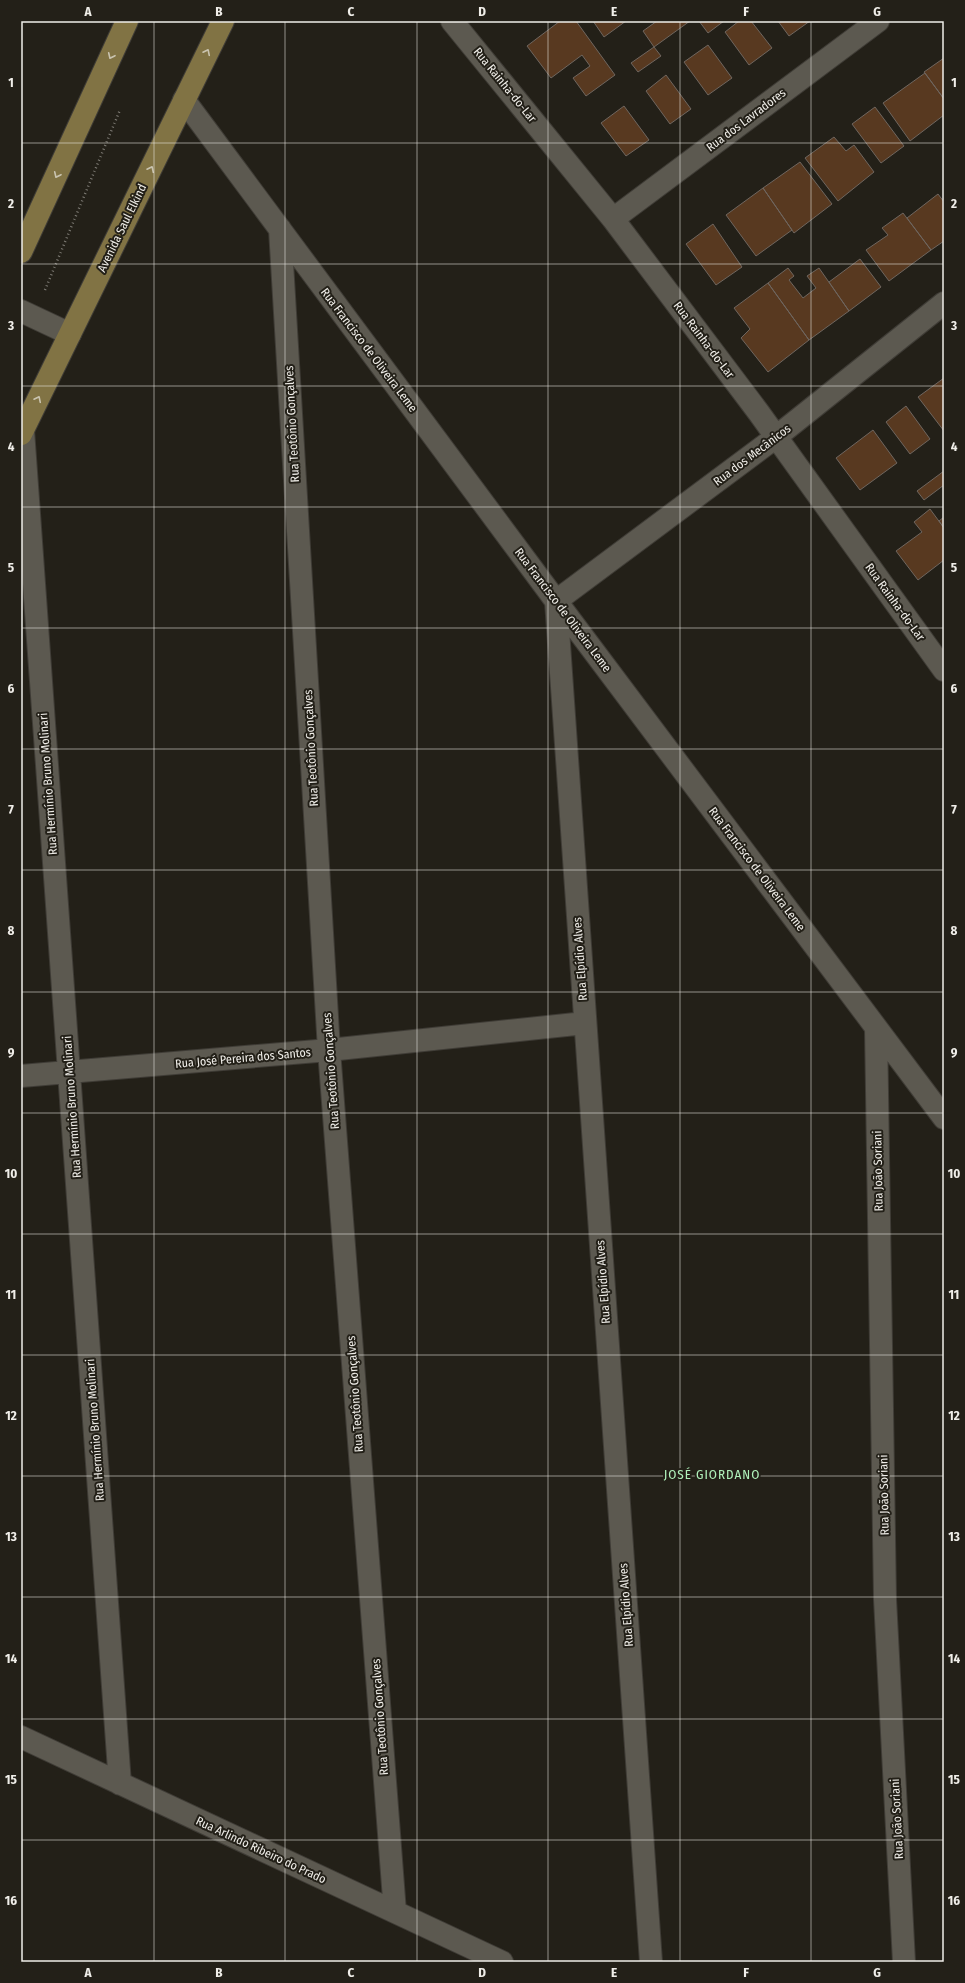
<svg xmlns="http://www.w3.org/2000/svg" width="965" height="1983" font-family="'Fira Sans Condensed',sans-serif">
<rect width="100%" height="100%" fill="#232018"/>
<path fill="#583920" stroke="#6f665f" d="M560,21h16l39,54 -29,21 -13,-18 17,-12 -8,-11 -31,23 -24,-32z
M593,21h33l-22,16z
M657,21h33l-36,26 -11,-16z
M699,21h25l-16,12z
M739,21h12l21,27 -23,17 -24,-33z
M778,21h32l-21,15z
M708,45l24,33 -24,17 -24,-33z
M654,47l7,9 -23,16 -7,-9z
M944,58v41l-20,-27z
M925,73l19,26v16l-34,26 -27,-38z
M666,75l25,34 -21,15 -24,-33z
M624,106l25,34 -23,16 -25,-33z
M875,107l29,39 -23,17 -29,-39z
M834,137l12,14 8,-6 20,27 -36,29 -33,-43z
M800,162l32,42 -38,29 -31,-45z
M763,188l29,42 -36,26 -30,-41z
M938,194l6,8v39l-13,9 -24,-32z
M903,213l28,37 -42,31 -23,-31 22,-15 -6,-7z
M713,224l29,43 -26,18 -30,-41z
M860,259l21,28 -32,24 -20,-29z
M788,268l6,8 -5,4 14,18 13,-10 -9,-12 12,-8 30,43 -40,29 -41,-57z
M768,283l41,57 -41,32 -27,-34 9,-9 -16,-21z
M944,378v53l-26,-34z
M906,406l24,33 -20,15 -24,-32z
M873,430l24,33 -37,27 -24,-32z
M944,471v14l-20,15 -7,-9z
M930,509l14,19v32l-26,20 -22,-29 26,-19 -8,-10z
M944,517v11l-5,-7z"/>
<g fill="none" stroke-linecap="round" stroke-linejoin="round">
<defs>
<path id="minor" d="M452,21l161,198 146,194 185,257
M184,100l372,501 388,517
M613,219l265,-198
M280,229l49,821 66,862
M21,311l49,23
M23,430l97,1354
M876,1028l9,571 19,363
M21,1076l308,-26 256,-27
M21,1737l481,225
M651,1962l-95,-1361 220,-164 168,-134"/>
<path id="major" d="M21,252l106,-231
M21,434l202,-413"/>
</defs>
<use href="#minor" stroke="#3f3c36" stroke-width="24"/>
<use href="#major" stroke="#3f3c36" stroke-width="24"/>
<path stroke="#7e7b74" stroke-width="2.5" stroke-dasharray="1 3" stroke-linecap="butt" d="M45,290l75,-180"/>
<use href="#minor" stroke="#5c5950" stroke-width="22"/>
<use href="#major" stroke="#817344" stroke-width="22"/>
</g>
<defs><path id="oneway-chevron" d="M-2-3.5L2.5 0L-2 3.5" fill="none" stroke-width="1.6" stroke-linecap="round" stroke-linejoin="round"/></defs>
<g stroke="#c9c3af">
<use href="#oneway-chevron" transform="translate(207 52) rotate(-64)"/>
<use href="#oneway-chevron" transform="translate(111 56) rotate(115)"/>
<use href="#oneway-chevron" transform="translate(151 169) rotate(-64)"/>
<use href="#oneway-chevron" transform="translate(57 175) rotate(115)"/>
<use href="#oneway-chevron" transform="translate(38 399) rotate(-64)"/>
</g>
<path fill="none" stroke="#f0eee9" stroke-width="1" stroke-opacity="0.55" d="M154,21v1941M285,21v1941M417,21v1941M548,21v1941M680,21v1941M811,21v1941M21,143h923M21,264h923M21,386h923M21,507h923M21,628h923M21,749h923M21,870h923M21,992h923M21,1113h923M21,1234h923M21,1355h923M21,1476h923M21,1597h923M21,1719h923M21,1840h923"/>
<g text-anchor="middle" stroke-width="4" stroke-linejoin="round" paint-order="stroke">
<g font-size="12" fill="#f0eee9" stroke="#232018">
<text transform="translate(505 85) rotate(51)" y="4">Rua Rainha-do-Lar</text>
<text transform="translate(746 120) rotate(-37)" y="4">Rua dos Lavradores</text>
<text transform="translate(122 228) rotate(-64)" y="4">Avenida Saul Elkind</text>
<text transform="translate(704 340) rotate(53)" y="4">Rua Rainha-do-Lar</text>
<text transform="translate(369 350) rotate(53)" y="4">Rua Francisco de Oliveira Leme</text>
<text transform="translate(292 424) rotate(-93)" y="4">Rua Teotônio Gonçalves</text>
<text transform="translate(752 455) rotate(-37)" y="4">Rua dos Mecânicos</text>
<text transform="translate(895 602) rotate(54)" y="4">Rua Rainha-do-Lar</text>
<text transform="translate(563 610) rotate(53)" y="4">Rua Francisco de Oliveira Leme</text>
<text transform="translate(311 748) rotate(-93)" y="4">Rua Teotônio Gonçalves</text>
<text transform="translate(48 784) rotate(-94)" y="4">Rua Hermínio Bruno Molinari</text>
<text transform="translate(757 869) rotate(53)" y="4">Rua Francisco de Oliveira Leme</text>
<text transform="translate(580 959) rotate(-94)" y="4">Rua Elpídio Alves</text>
<text transform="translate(243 1058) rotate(-5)" y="4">Rua José Pereira dos Santos</text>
<text transform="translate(331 1071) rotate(-94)" y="4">Rua Teotônio Gonçalves</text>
<text transform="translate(72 1107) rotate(-94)" y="4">Rua Hermínio Bruno Molinari</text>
<text transform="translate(878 1171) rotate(-91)" y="4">Rua João Soriani</text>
<text transform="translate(603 1282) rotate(-94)" y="4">Rua Elpídio Alves</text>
<text transform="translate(355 1394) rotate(-94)" y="4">Rua Teotônio Gonçalves</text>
<text transform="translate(95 1430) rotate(-94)" y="4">Rua Hermínio Bruno Molinari</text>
<text transform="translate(884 1495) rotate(-91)" y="4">Rua João Soriani</text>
<text transform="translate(626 1605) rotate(-94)" y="4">Rua Elpídio Alves</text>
<text transform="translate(380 1717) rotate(-94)" y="4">Rua Teotônio Gonçalves</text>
<text transform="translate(897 1819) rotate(-93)" y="4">Rua João Soriani</text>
<text transform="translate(261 1850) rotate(25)" y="4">Rua Arlindo Ribeiro do Prado</text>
</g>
<g font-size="13" letter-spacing="1" fill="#b0f2bb" stroke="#232018">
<text x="712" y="1479">JOSÉ GIORDANO</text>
</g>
</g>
<rect width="965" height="1983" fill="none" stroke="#232018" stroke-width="44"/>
<rect x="22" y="22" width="921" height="1939" fill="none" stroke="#f0eee9" stroke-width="1.5"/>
<g font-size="13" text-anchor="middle" font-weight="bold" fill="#f0eee9">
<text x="88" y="16">A</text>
<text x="219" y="16">B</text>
<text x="351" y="16">C</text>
<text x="482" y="16">D</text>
<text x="614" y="16">E</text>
<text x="746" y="16">F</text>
<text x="877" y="16">G</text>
<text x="11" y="87">1</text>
<text x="954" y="87">1</text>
<text x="11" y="208">2</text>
<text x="954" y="208">2</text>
<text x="11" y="330">3</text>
<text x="954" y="330">3</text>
<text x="11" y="451">4</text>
<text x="954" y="451">4</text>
<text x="11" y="572">5</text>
<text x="954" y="572">5</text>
<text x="11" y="693">6</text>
<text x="954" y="693">6</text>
<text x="11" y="814">7</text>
<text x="954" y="814">7</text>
<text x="11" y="935">8</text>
<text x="954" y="935">8</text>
<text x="11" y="1057">9</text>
<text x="954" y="1057">9</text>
<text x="11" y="1178">10</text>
<text x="954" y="1178">10</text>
<text x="11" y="1299">11</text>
<text x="954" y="1299">11</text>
<text x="11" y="1420">12</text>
<text x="954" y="1420">12</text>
<text x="11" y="1541">13</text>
<text x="954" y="1541">13</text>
<text x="11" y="1663">14</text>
<text x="954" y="1663">14</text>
<text x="11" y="1784">15</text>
<text x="954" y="1784">15</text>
<text x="11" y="1905">16</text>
<text x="954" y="1905">16</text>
<text x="88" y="1977">A</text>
<text x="219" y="1977">B</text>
<text x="351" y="1977">C</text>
<text x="482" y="1977">D</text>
<text x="614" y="1977">E</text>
<text x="746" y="1977">F</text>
<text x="877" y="1977">G</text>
</g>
</svg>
